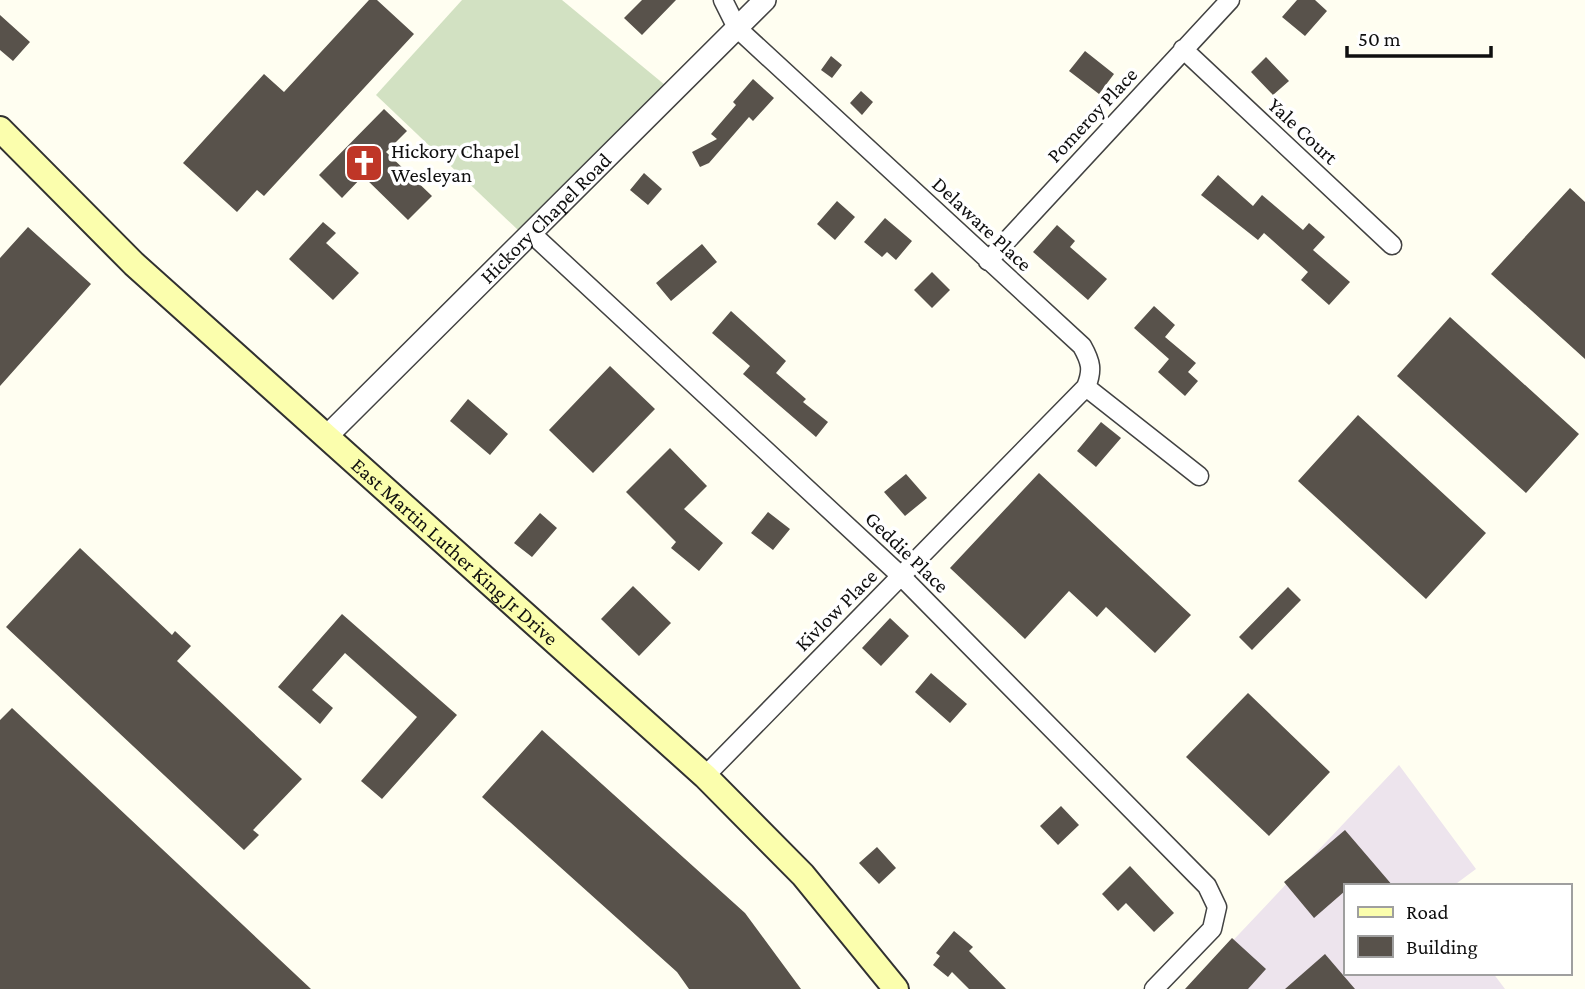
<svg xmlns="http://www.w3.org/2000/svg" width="1585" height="989" font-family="'Crimson Pro',serif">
<rect width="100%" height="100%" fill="#fffef1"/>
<path fill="#ede4ed" d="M1399,765l77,104 -23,17h-108v87h148l12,16h-318z"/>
<path fill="#d2e1c2" d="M462,0h100l103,85 -147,145 -142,-135z"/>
<path fill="#58524b" d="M369,0h8l37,34 -150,162 -7,-6 -20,22 -54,-49 81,-89 20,18z
M642,0h34l-34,35 -18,-17z
M1297,0h18l12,11 -22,25 -23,-19z
M0,15l30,27 -17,19 -13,-11z
M1085,51l29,23 -15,20 -30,-23z
M831,56l11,9 -10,13 -11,-8z
M1266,57l23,24 -16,14 -22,-23z
M753,79l21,19 -21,23 -4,-4 -40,46 -9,4 -8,-15 25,-13 -6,-5 25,-29 -3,-3z
M861,91l12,11 -11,13 -12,-12z
M384,109l23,22 -21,21 46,44 -24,24 -45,-44 -21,22 -23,-23z
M644,173l18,16 -14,16 -18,-15z
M1218,175l35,31 9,-11 41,35 6,-7 16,14 -12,13 37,32 -21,23 -28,-25 7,-8 -44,-39 -6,7 -57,-45z
M1570,188l15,14v157l-94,-85z
M837,201l18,16 -20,23 -18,-16z
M885,218l27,23 -16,19 -9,-8 -5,5 -18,-15z
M323,222l13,11 -10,10 33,30 -26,27 -44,-41z
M1057,225l18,16 -5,6 37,32 -19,21 -55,-48z
M28,227l63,57 -91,102v-128z
M702,244l15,18 -46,39 -15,-18z
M932,272l18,18 -18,18 -18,-18z
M1154,306l21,19 -10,12 31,26 -8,9 10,9 -13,15 -27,-24 11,-13 -35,-31z
M731,311l55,50 -10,12 30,26 -3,3 25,20 -12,15 -73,-63 7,-8 -38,-33z
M1450,317l129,117 -53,59 -129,-117z
M610,366l45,43 -62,64 -44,-43z
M468,399l40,35 -18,21 -40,-34z
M1358,415l128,118 -60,66 -128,-118z
M1101,422l20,16 -25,29 -19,-16z
M670,448l37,38 -23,23 39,34 -24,28 -28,-23 5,-6 -50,-50z
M1039,473l152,142 -36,38 -49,-46 -9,10 -28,-26 -44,48 -75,-71z
M906,474l21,24 -22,18 -21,-24z
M768,512l22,17 -17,21 -22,-17z
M540,513l17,15 -25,29 -18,-14z
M80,548l92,87 3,-4 16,15 -14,15 125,118 -49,51 6,5 -15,15 -238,-223z
M633,586l38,37 -32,33 -38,-37z
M1288,587l13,13 -49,50 -13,-13z
M342,614l115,101 -75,84 -21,-18 56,-64 -72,-64 -33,37 21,18 -13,16 -42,-37z
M890,618l19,18 -28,30 -19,-18z
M931,673l36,31 -17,19 -35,-31z
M1248,693l82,79 -61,64 -83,-79z
M12,708l299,281h-311v-269z
M542,730l203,183 56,76h-112l-12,-17 -195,-175z
M1061,806l18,19 -21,20 -18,-19z
M1345,830l48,56h-48v5l-31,27 -30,-36z
M877,847l19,21 -17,16 -20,-21z
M1130,866l44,47 -20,19 -28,-29 -8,8 -16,-17z
M954,931l19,16 -4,4 37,38h-37l-17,-17 -4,5 -15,-12 7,-9 -4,-3z
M1232,938l34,31 -18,20h-63z
M1325,954l30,35h-70z"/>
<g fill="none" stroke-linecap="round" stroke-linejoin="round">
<defs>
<path id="minor" d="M1183,49l209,196
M531,233l370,343 306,310 10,21 -5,22 -58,60
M988,261l242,-261
M1086,387l113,89
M705,776l381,-389c7,-17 5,-25 -4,-41l-345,-318 -14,-28"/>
<g id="tertiary">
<path id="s1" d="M326,437l439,-437"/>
</g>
<g id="secondary">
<path id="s2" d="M0,129l134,135 571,512 98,99 93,114"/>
</g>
</defs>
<use href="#minor" stroke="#424242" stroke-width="21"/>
<use href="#tertiary" stroke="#424242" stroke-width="24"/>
<use href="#secondary" stroke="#313131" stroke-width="28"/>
<use href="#minor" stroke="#fff" stroke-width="18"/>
<use href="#tertiary" stroke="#fff" stroke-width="21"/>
<use href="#secondary" stroke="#fbfead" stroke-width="24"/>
</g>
<defs>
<symbol id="church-square" viewBox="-11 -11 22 22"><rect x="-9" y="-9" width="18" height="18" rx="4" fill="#bf3627" stroke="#fff"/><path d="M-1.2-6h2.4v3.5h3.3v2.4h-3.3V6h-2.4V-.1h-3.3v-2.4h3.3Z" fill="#fff"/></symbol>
</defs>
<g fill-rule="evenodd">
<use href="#church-square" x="342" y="141" width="44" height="44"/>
</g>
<g text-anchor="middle" stroke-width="7" stroke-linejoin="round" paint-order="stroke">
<g font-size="21" fill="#0f0f0f" stroke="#fff">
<text transform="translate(1092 115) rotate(-47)" y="7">Pomeroy Place</text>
<text transform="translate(1303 131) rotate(43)" y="7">Yale Court</text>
<text dy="7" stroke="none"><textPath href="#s1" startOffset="310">Hickory Chapel Road</textPath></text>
<text transform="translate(982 224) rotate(43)" y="7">Delaware Place</text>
<text dy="7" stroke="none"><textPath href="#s2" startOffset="621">East Martin Luther King Jr Drive</textPath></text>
<text transform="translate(907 552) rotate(44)" y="7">Geddie Place</text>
<text transform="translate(836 610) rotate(-45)" y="7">Kivlow Place</text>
</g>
<g font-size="21" fill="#0f0f0f" stroke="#fff" text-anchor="start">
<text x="391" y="158">Hickory Chapel<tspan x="391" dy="24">Wesleyan</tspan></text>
</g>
</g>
<rect x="1344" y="884" width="228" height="91" fill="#ffffff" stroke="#9f9f9f" stroke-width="2"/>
<rect x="1358" y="907" width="35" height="10" fill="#fbfead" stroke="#9f9f9f" stroke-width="2"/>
<text x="1406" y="919" font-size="21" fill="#0f0f0f">Road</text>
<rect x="1358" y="936" width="35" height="21" fill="#58524b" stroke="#9f9f9f" stroke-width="2"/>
<text x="1406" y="954" font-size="21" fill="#0f0f0f">Building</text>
<path d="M1347 46v10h144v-10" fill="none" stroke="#0f0f0f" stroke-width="3.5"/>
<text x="1358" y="46" font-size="21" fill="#0f0f0f" stroke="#ffffff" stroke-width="5" paint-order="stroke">50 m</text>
</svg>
